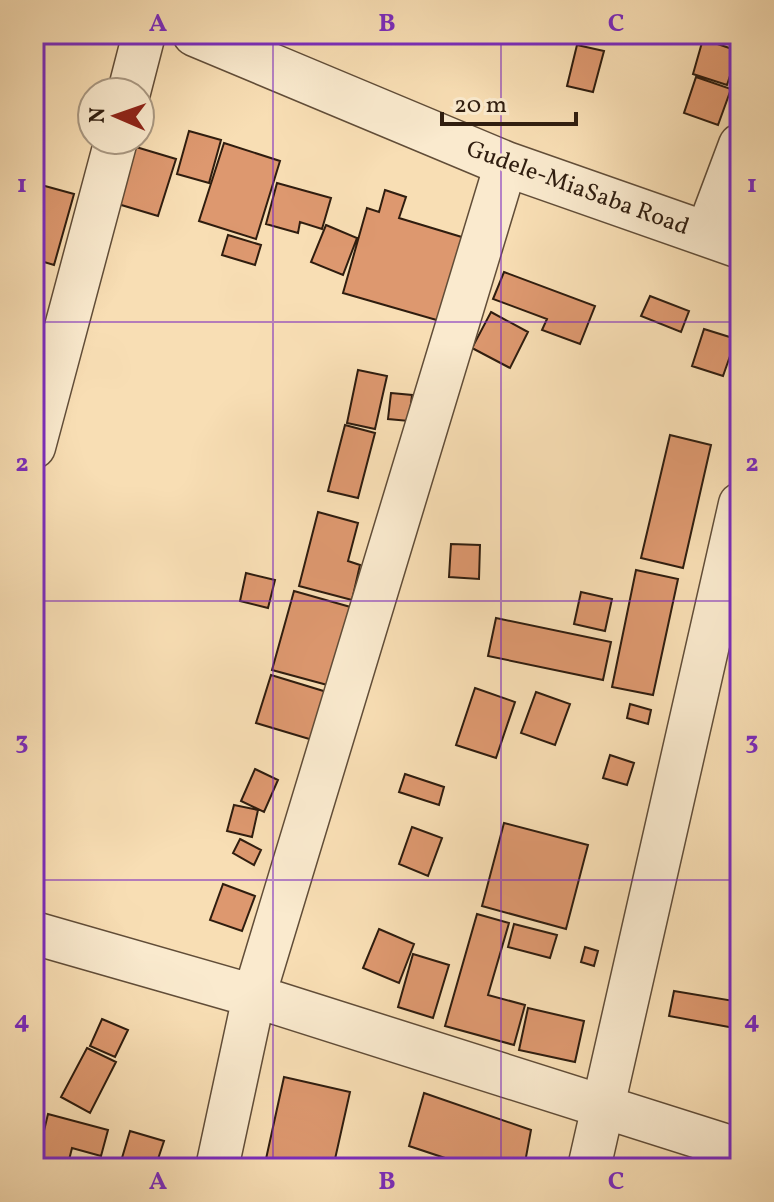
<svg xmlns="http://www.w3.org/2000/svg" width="774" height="1202" font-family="Vollkorn,serif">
<rect width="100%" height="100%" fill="#f8deb4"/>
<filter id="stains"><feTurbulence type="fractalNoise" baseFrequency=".0025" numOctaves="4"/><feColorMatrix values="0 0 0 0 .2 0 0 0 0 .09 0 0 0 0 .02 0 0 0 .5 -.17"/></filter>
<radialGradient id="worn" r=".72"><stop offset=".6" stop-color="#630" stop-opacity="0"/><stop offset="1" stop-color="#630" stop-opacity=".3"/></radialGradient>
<path fill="#dd986f" stroke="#2f1d0f" stroke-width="2" d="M578,34h18v7h-18z
M703,39l35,12 -11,34 -34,-11z
M577,45l27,6 -11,41 -26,-6z
M696,77l35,12 -13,36 -34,-12z
M189,131l32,9 -12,43 -32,-9z
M224,143l56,18 -24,78 -57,-18z
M136,147l40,12 -18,57 -40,-12z
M34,183l40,11 -20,71 -20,-6z
M277,183l54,15 -9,31 -22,-7 -2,11 -32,-9z
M385,190l21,7 -7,21 66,20 -25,83 -97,-28 24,-85 12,4z
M326,225l31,13 -14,37 -32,-13z
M228,235l33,10 -6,20 -33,-10z
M504,272l91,34 -15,38 -38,-14 5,-11 -54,-20z
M650,296l39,15 -8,21 -40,-16z
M491,312l37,20 -18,36 -38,-20z
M704,329l32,10 -13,37 -31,-10z
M358,370l29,6 -12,53 -28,-6z
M391,393l21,2 -3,26 -21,-2z
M345,425l30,8 -17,65 -30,-7z
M670,435l41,10 -28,123 -42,-10z
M318,512l40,11 -10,38 12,4 -8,35 -53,-14z
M451,544l29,1 -1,34 -30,-2z
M636,570l42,9 -25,116 -41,-8z
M246,573l29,7 -7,28 -28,-7z
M294,591l60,17 -23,78 -59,-16z
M581,592l31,7 -7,32 -31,-7z
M496,618l115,24 -8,38 -115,-24z
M271,675l59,18 -14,48 -60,-18z
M475,688l40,14 -19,56 -40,-13z
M536,692l34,12 -15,41 -34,-12z
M630,704l21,6 -3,14 -21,-6z
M610,755l24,8 -7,22 -24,-7z
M255,769l23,11 -14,32 -23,-11z
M405,774l39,13 -5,18 -40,-13z
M234,805l24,5 -6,27 -25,-6z
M504,823l84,22 -22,84 -84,-23z
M412,827l30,11 -14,38 -29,-12z
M240,839l21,11 -7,15 -21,-12z
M223,884l32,12 -13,35 -32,-11z
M477,914l32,9 -21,72 37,10 -11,40 -69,-19z
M514,924l43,11 -7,23 -42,-11z
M379,929l35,15 -15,39 -36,-15z
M585,947l13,4 -4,15 -13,-4z
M413,954l36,11 -16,53 -35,-11z
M674,991l66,11v27l-71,-13z
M528,1008l56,13 -9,41 -56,-12z
M102,1019l26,11 -13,27 -25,-11z
M87,1048l29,14 -26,51 -29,-16z
M284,1077l66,15 -17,76h-69z
M424,1093l107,37 -7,38h-62l1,-4 -54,-18z
M48,1114l60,16 -7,26 -29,-8 -5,20h-32z
M130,1131l34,10 -9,27h-36z"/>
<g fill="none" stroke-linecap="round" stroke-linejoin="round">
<defs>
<path id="minor" d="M129,92l15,-58
M707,233l33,-88
M34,447l82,-307
M34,933l220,63 486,154
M217,1168l37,-172 252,-832
M589,1168l151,-664"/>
<path id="tertiary" d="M195,34l311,130 234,82"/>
</defs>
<use href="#minor" stroke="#614d38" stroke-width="45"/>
<use href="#tertiary" stroke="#614d38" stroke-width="47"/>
<use href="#minor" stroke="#faeace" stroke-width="42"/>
<use href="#tertiary" stroke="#faeace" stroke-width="44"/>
</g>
<path fill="none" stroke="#7b2cbf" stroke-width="2" stroke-opacity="0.55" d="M273,34v1134M501,34v1134M34,322h706M34,601h706M34,880h706"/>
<g text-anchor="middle" stroke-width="6" stroke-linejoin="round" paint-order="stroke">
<g font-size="24" fill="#2f1d0f" stroke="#faeace">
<text transform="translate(578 187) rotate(20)" y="8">Gudele-MiaSaba Road</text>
</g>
</g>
<rect width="774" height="1202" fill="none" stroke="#f8deb4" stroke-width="88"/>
<g transform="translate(116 116) rotate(272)"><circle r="38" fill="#faeace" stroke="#a99882" stroke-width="2"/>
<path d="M0-6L14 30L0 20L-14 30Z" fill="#8f2418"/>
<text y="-12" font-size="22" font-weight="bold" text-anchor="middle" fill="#2f1d0f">N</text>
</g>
<path d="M442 112v12h134v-12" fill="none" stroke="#2f1d0f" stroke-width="4"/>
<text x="454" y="112" font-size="24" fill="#2f1d0f" stroke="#faeace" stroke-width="6" paint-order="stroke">20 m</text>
<rect x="44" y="44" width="686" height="1114" fill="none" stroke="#7b2cbf" stroke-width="3"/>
<g font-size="26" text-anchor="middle" font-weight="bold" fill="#7b2cbf">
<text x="158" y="31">A</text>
<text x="387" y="31">B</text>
<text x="616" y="31">C</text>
<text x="22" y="192">1</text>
<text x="752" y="192">1</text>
<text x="22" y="471">2</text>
<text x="752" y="471">2</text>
<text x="22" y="749">3</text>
<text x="752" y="749">3</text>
<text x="22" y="1028">4</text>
<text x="752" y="1028">4</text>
<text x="158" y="1189">A</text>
<text x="387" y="1189">B</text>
<text x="616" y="1189">C</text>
</g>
<rect width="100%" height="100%" filter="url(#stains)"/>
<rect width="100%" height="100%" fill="url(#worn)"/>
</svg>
